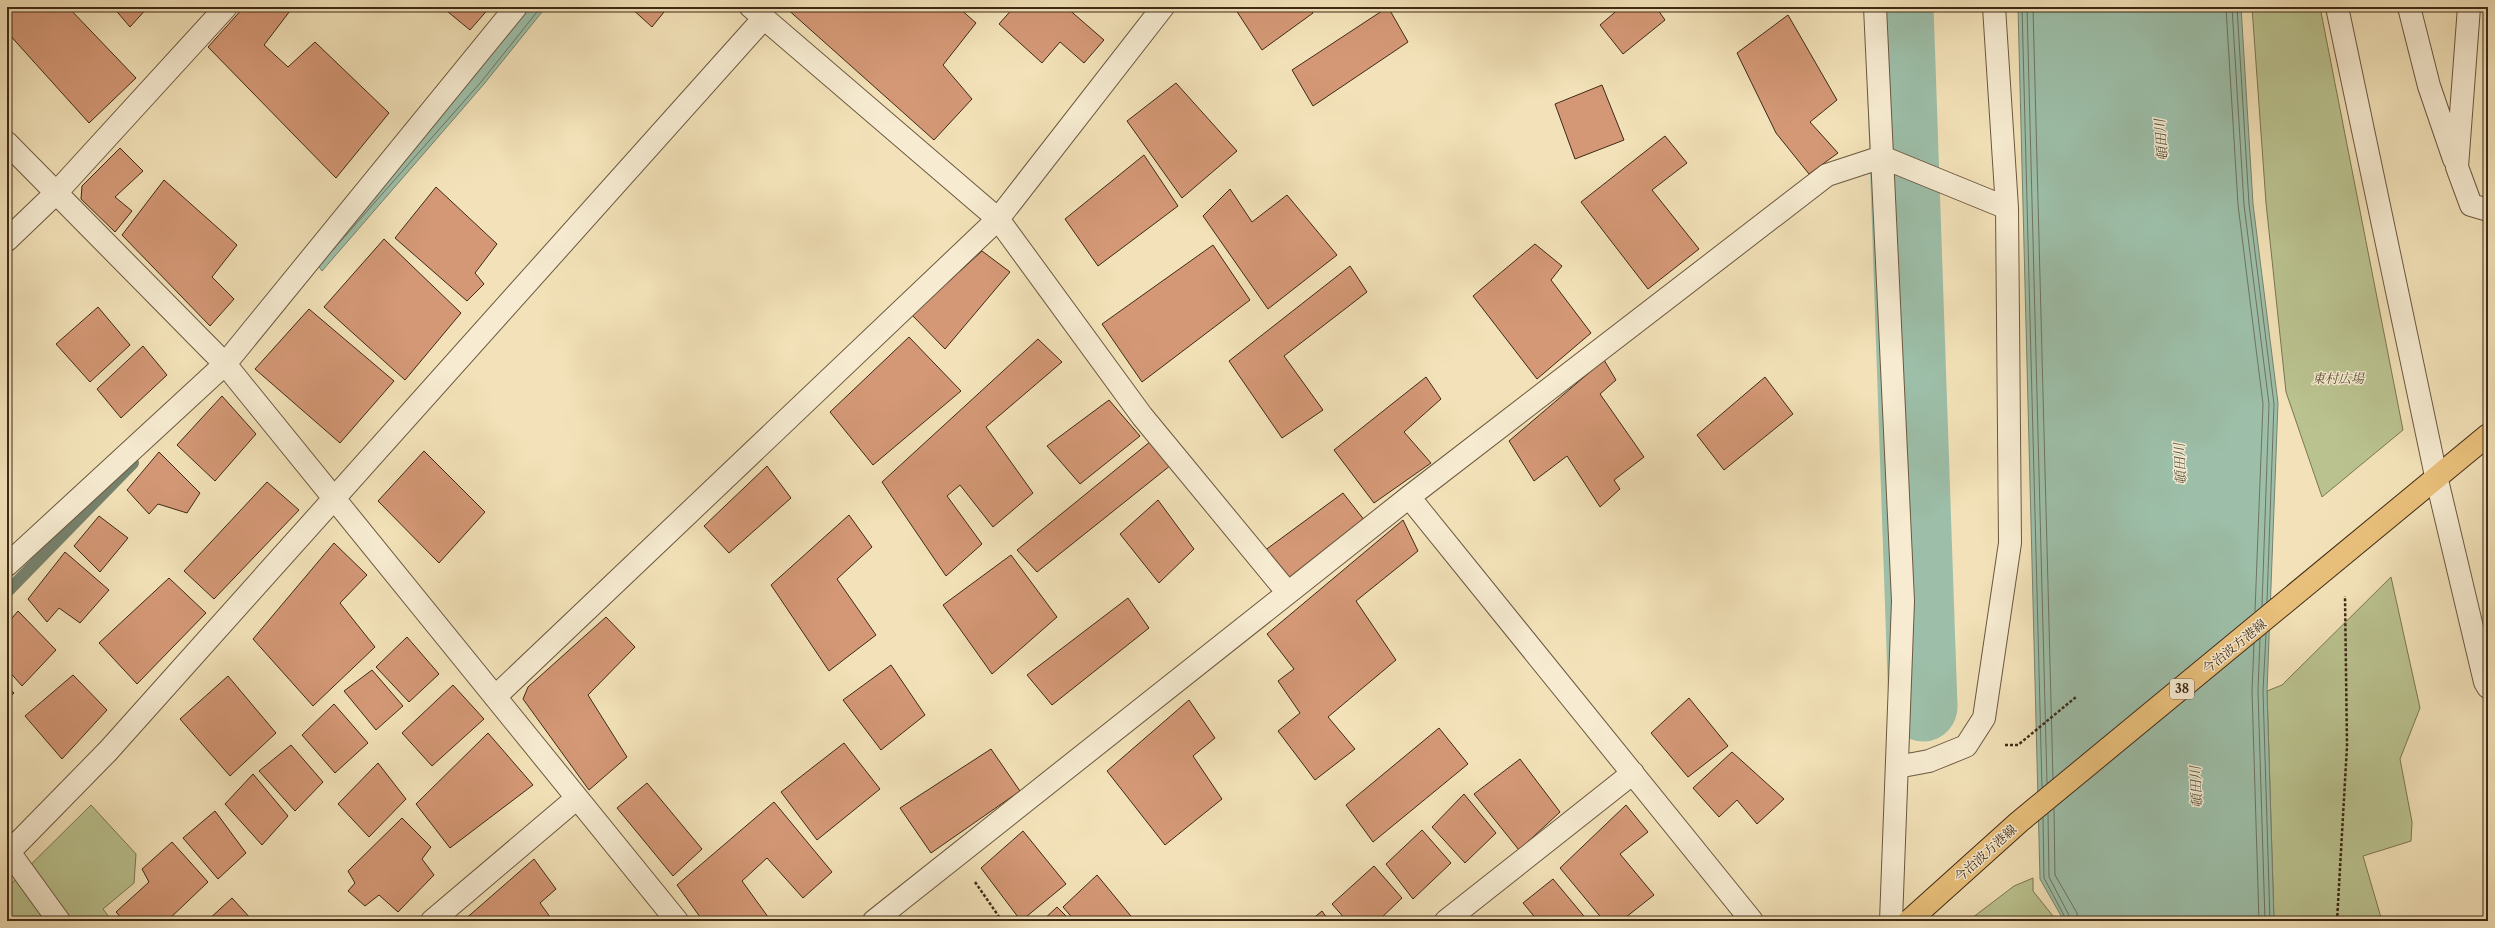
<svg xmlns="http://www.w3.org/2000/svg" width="2495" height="928" font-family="'Libre Caslon Text','Noto Serif JP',serif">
<rect width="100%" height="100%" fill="#f3e2b9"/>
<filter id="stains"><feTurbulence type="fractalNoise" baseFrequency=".005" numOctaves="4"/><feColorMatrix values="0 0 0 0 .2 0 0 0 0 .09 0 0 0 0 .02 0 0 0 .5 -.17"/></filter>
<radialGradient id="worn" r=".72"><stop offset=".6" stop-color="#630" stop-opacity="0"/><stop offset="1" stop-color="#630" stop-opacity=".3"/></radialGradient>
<path fill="#bac390" stroke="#7c7653" d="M2252,7h68l83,423 -81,67 -36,-105 -20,-189z
M2391,577l29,131 -20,51 12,63 -1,19 -48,15 19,65h-108l-7,-230 15,-6z
M91,805l45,49 -2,29 -31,26 9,12h-105v-33z
M2033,878v13l24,30h-89l46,-35z"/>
<path fill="#9dbfa9" stroke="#77836e" d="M524,7h22l-62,77 -162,187 -7,-10z
M2018,7h223l12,197 25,199 -11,288 7,230h-210l-24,-42z"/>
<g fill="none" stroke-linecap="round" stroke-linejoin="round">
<path stroke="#6e7460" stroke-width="1" d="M2022,7l20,780
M2027,7l20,776
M2033,7l20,772
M2226,7l12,198 25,199 -8,207
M2232,7l12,198 25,199 -7,202
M2237,7l12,197 25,200 -7,198
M331,252l150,-170 60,-75
M2266,634l-3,57 7,230
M2260,638l-2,53 7,230
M2254,643l-2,48 7,230
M2054,809l1,66 22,38 1,8
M2048,814l1,63 23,44
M2043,818l1,60 23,43"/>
<path stroke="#77836e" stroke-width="12" d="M7,592l126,-129"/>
<path stroke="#9dbfa9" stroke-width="69" d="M1899,7l24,700"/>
</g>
<path fill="#d49876" stroke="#3f2a16" d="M7,7h61l68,71 -47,45 -82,-91z
M113,7h35l-18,20z
M244,7h49l-29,38 24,22 27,-25 74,71 -53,65 -128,-131z
M442,7h48l-20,23z
M630,7h38l-16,20z
M785,7h173l18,16 -33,42 29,34 -38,41z
M1014,7h52l38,33 -20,23 -24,-21 -18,21 -43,-39z
M1234,7h74l5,6 -51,37z
M1388,7l20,35 -95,64 -21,-36z
M1621,7h35l9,13 -42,34 -23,-29z
M1788,15l49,85 -27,22 28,31 -29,21 -33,-41 -39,-80z
M1176,83l61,68 -55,47 -55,-77z
M1602,85l22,55 -49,19 -20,-55z
M1665,136l22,27 -35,27 47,59 -51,40 -67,-87z
M120,148l23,23 -28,26 17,14 -17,21 -34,-33 1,-13z
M1144,155l34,51 -80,60 -33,-47z
M164,180l73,65 -25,32 22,22 -24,27 -88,-91z
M436,187l61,57 -22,29 9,11 -17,17 -72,-63z
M1230,189l22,33 35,-27 50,60 -69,54 -65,-93z
M384,239l77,74 -56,67 -81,-73z
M1535,244l27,22 -11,14 40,53 -54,46 -64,-83z
M1213,245l37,55 -108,82 -40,-58z
M982,251l28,21 -65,77 -33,-34z
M1350,266l17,26 -83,64 39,54 -41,28 -53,-77z
M98,307l32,38 -40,37 -34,-38z
M309,309l85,72 -54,62 -85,-74z
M909,337l52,54 -88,74 -43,-53z
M1038,339l24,23 -76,65 47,66 -40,34 -33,-42 -13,11 35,48 -36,32 -64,-94z
M143,346l24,29 -46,43 -24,-29z
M1604,360l12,20 -16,14 44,63 -30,23 6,9 -20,18 -33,-51 -33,25 -25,-40z
M1426,377l15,22 -37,33 27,31 -57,40 -40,-53z
M1765,377l28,37 -69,56 -27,-35z
M222,396l34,38 -41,47 -38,-36z
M1109,400l31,36 -60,48 -33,-38z
M1151,441l20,24 -134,107 -20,-22z
M424,451l61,61 -46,51 -61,-62z
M159,452l41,41 -13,20 -29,-9 -9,10 -22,-24z
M767,466l24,32 -62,55 -25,-27z
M267,482l32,28 -85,89 -30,-28z
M1343,493l22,28 -76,63 -25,-33z
M1158,500l36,49 -35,34 -39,-49z
M849,515l23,32 -35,32 39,56 -47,36 -58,-86z
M99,516l29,22 -28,34 -26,-26z
M1403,520l15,31 -62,50 40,59 -68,57 27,32 -40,31 -37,-49 22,-18 -22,-32 16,-12 -27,-35z
M334,543l33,32 -27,28 35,44 -62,59 -60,-67z
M65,552l44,38 -29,33 -21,-15 -12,14 -19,-23z
M1011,555l46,62 -65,57 -49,-69z
M169,578l37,35 -69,71 -38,-41z
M1128,598l21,30 -97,77 -25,-30z
M18,611l38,39 -34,36 -15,-17v-45z
M606,617l29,30 -47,48 39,62 -38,33 -66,-91 5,-12z
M407,637l32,37 -30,28 -33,-35z
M891,665l34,50 -44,35 -38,-50z
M372,670l31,36 -27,24 -32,-39z
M73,675l34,35 -45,49 -37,-43z
M228,676l48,57 -46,43 -50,-57z
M453,685l31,34 -52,47 -30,-33z
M7,686l7,7 -7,7z
M1689,698l39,48 -40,31 -37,-44z
M1189,700l26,38 -22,18 29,43 -57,46 -58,-74z
M334,704l34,39 -33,30 -33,-38z
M1439,728l29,36 -95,78 -27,-37z
M488,733l45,52 -83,63 -34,-44z
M844,743l36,46 -63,51 -36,-48z
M291,745l32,37 -28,29 -36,-40z
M991,749l29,42 -89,62 -31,-45z
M1732,752l52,47 -27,25 -20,-24 -18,17 -26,-29z
M1520,759l40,53 -41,38 -45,-56z
M378,763l28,36 -37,38 -31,-33z
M253,774l35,42 -26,29 -37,-41z
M647,783l55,66 -29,27 -56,-68z
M1464,794l32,39 -31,30 -33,-36z
M774,802l58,70 -29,26 -36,-40 -25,23 29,40h-68l-26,-36z
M1626,805l22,27 -28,22 34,41 -33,26h-17l-44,-53z
M215,811l31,42 -28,26 -35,-41z
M402,818l29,29 -9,12 12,16 -36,37 -19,-17 -14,11 -17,-15 7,-8 -7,-12z
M1422,830l29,33 -38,36 -27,-35z
M1023,831l43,53 -45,37 -40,-53z
M172,842l36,40 -41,39h-43l-8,-9 33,-30 -7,-13z
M534,859l22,30 -16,14 13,18h-90z
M1374,866l28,32 -24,23h-31l-15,-17z
M1097,875l38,46h-60l-12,-14z
M1553,879l35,42h-50l-15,-18z
M232,898l21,23h-46z
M1057,907l14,14h-29z
M1322,911l7,10h-19z"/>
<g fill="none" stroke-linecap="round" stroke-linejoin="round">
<defs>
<path id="minor" d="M751,7l247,212 144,197 146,177
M1875,7l28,594 -12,320
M2337,7l99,469 49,206 3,5
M2409,7l20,79 25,73
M2469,7l-12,160 14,38 17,5
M7,143l218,221 452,557
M7,240l49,-47 170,-186
M1409,497l343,424
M7,565l218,-201 291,-357
M495,697l503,-478 165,-212
M1897,767l32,-6 37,-15 18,-28 26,-175 -3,-335 -13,-201
M9,852l50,69
M7,854l101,-103 656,-733
M432,921l145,-123
M874,921l535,-424 418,-322 55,-18 125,51
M1446,921l187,-148"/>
<path id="major" d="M1909,921l110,-99 469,-387"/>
</defs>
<use href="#minor" stroke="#6c583f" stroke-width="24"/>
<use href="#major" stroke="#3f2a16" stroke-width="24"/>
<path stroke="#3f2a16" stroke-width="2.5" stroke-dasharray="3 2" stroke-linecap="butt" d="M2005,745h13l58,-48
M975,882l27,39
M2337,921l10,-175 -2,-150"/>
<use href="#minor" stroke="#f7ecd2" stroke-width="22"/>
<use href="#major" stroke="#eac17c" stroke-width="22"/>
</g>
<g text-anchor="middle" stroke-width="3" stroke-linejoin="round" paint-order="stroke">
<rect fill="#f7ecd2" stroke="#76644e" stroke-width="1" x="2170" y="679" width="24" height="20" rx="3"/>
<g font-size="12" font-weight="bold" fill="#3f2a16">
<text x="2182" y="693">38</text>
</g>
<g font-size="13" font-style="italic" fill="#5e5034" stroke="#f7ecd2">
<text x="2338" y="383">東村広場</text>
</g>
<g font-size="13" fill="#3f2a16" stroke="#f7ecd2">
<text transform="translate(2234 646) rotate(-39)" y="5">今治波方港線</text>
<text transform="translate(1985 853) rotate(-42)" y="5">今治波方港線</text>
</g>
<g font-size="14" font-style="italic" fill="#564f3b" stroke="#f7ecd2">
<text transform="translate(2161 140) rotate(-94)" y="5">頓田川</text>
<text transform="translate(2180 464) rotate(-93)" y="5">頓田川</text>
<text transform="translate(2196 787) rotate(-93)" y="5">頓田川</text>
</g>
</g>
<rect width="2495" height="928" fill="none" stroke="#f3e2b9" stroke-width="24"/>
<rect x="8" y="8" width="2479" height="912" fill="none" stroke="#3f2a16" stroke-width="2"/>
<rect x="12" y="12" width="2471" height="904" fill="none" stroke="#3f2a16"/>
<rect width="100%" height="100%" filter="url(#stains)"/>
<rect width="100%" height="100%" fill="url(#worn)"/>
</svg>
